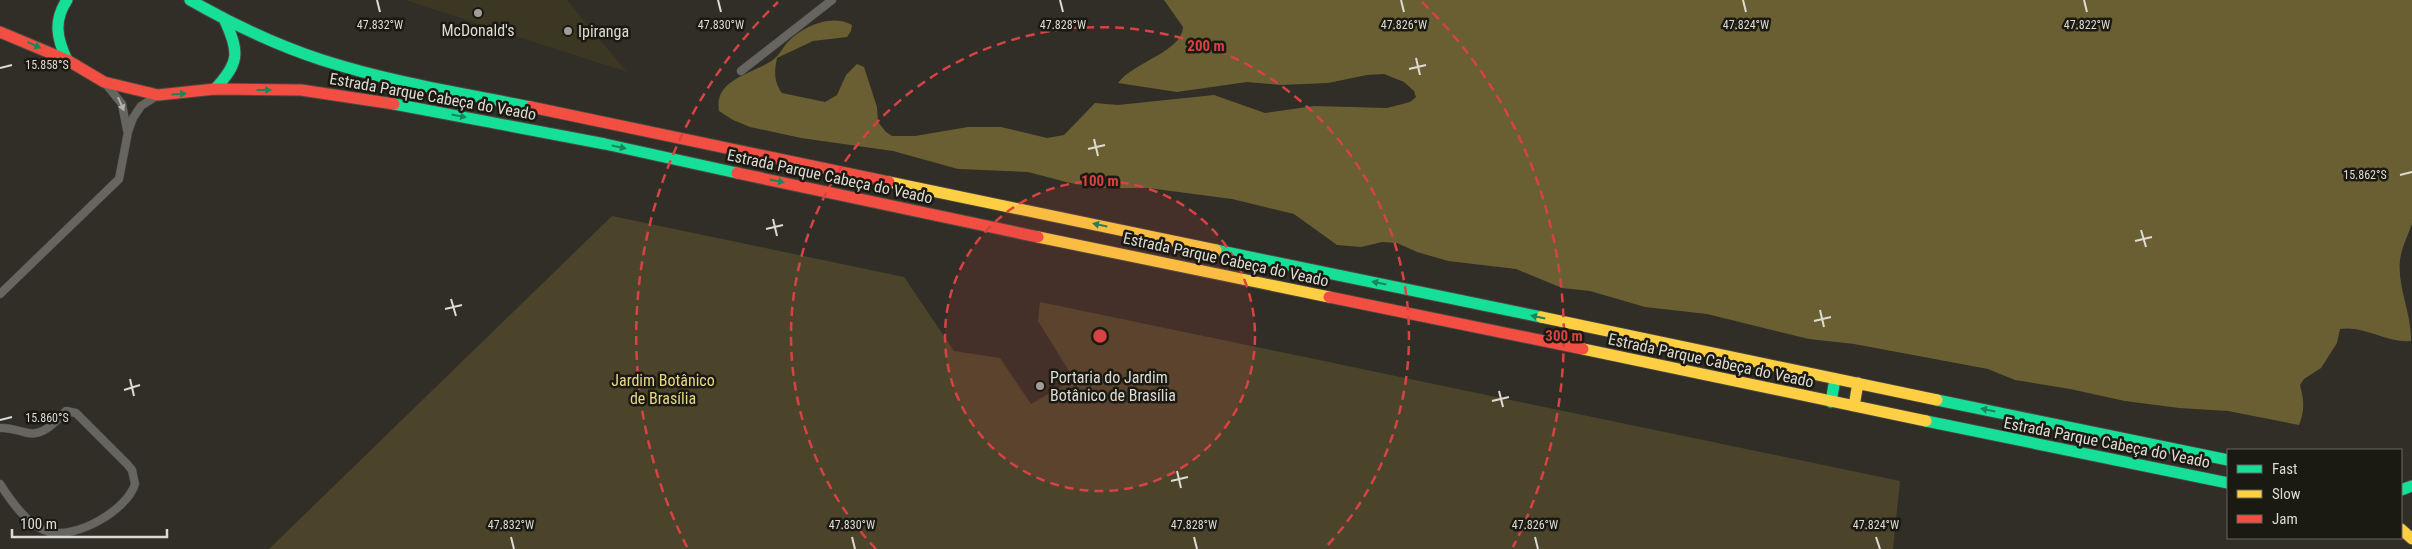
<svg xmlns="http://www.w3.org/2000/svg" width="2412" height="549" font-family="'Roboto Condensed',sans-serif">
<rect width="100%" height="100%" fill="#302e26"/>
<path fill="#3b3723" d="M405,0h162l60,72z"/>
<path fill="#4b442b" d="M612,216l292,61 50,74 46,7 31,46 43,-25 -36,-58 2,-19 860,179 -7,68h-1624z"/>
<path fill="#695f33" d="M1164,0h1248v223c-4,13 -10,23 -12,37 -3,27 12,54 11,81 -25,2 -47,-16 -71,-12l-3,14 -16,25 -17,11 -4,6c4,15 5,25 -1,40l-71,-14 -49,-3 -54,-7 -55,-12 -55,-9 -27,-11 -134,-25 -45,-5 -102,-25 -62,-7 -55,-16 -28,-3 -46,-19 -68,-8 -31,-9 -20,-9 -15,-1 -21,5 -24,-2 -43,-31 -62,-15 -84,-11h-47l-31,-5 -42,-11 -70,-3 -65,-18 -92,-13 -51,-11 -17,-7 -14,-9c-6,-33 36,-37 55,-52 5,-4 8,-10 12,-15 15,-17 45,-31 66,-19l-1,6 -4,6 -34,4 -36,17c-3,14 -3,24 5,35l43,9 12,-7 9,-20 11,-11 7,3 13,40 1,15 8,10 6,4h23l53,-9h33l46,11 17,-3 31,-32 23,2 96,-10 51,18 49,-7 73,2 23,-6 6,-5 -2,-6 -10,-9 -20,-8 -17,1 -39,8 -48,2 -33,-3 -70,10 -59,-9c15,-21 64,-31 65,-56z"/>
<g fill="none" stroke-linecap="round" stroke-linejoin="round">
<defs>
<path id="street" d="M741,71l91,-71
M105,83l17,21 5,26
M0,294l119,-115 9,-47 5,-14 8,-12 17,-11
M0,428c10,-1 18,3 28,5 16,3 28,-12 38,-22l10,2 51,51 5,6 3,14c-8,26 -58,55 -86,48 -21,-6 -38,-31 -49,-48"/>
<path id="fast" d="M67,0c-14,21 -10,39 0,60
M190,0c42,24 86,45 132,60 68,22 139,33 209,47
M215,89c24,-26 25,-36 10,-68
M394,104l211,40 132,29
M1216,250l325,67
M1937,400l291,60
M1831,402l4,-23
M1926,421l302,62
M2401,490l11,-4"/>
<path id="slow" d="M889,182l327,68
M1038,237l291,60
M1541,317l396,83
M1583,349l343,72
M1854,406l4,-23
M2401,529l11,10"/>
<path id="jam" d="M0,32l67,28 37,22 54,13 57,-6 86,1 93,14
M531,107l358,75
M737,173l301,64
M1329,297l254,52"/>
</defs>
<use href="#street" stroke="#4b4942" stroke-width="9"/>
<use href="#fast" stroke="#4b4942" stroke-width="13"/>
<use href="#slow" stroke="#4b4942" stroke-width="13"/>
<use href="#jam" stroke="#4b4942" stroke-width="13"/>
<use href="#street" stroke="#66655f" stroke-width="8"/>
<use href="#fast" stroke="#16e098" stroke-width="11"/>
<use href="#slow" stroke="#ffcf43" stroke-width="11"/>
<use href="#jam" stroke="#f24e42" stroke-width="11"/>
</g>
<defs><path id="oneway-solid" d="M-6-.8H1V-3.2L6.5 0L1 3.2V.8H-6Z" transform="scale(1.25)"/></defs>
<g fill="#18865c">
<use href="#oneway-solid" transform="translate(34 45) rotate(24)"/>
<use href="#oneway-solid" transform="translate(264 90)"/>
<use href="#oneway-solid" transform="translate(179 94) rotate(-3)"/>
<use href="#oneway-solid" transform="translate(459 116) rotate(11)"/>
<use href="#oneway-solid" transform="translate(619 147) rotate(12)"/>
<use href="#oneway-solid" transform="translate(777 181) rotate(12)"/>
<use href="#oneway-solid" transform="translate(1100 225) rotate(-168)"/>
<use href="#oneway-solid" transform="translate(1379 283) rotate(-168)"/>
<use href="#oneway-solid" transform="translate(1538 317) rotate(-168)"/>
<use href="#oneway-solid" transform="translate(1988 410) rotate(-168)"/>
</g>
<use fill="#b3b2aa" href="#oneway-solid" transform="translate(121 104) rotate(66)"/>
<path fill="none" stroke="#dddbd2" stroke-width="2" d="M377,0l3,12M718,0l3,12M1060,0l3,12M1401,0l3,12M1743,0l3,12M2084,0l3,12M1416,58l4,17M0,68l12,-3M1409,69l17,-4M1094,139l4,17M1088,149l17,-4M2400,175l12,-3M773,219l4,17M766,229l17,-4M2141,230l5,17M2135,241l17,-4M451,299l5,17M445,309l17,-4M1820,310l4,17M1814,321l17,-4M130,379l4,17M124,390l16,-5M1499,391l4,16M1492,401l17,-4M0,420l12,-3M1177,471l4,17M1171,481l17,-4M511,537l3,12M852,537l3,12M1194,537l3,12M1535,537l3,12M1876,537l4,12"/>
<circle cx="1100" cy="336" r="155" fill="#d74342" fill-opacity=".12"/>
<g fill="none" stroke="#d74342" stroke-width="2.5" stroke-dasharray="9 6">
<circle cx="1100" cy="336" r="155"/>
<path d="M876 549A309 309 0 1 1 1324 549"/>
<path d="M687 547A464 464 0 0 1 778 2M1422 2A464 464 0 0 1 1513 547"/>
</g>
<g fill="#a09e96" stroke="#1a1912" stroke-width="2">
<circle cx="478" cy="13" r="5"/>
<circle cx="568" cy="31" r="5"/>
<circle cx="1040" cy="386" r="5"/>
</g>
<g text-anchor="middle" stroke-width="5" stroke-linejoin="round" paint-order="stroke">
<g font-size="16" fill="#dddbd2" stroke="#1a1912" text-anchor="start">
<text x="478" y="36" text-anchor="middle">McDonald's</text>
<text x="578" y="37">Ipiranga</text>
<text x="1050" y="383">Portaria do Jardim<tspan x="1050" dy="18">Botânico de Brasília</tspan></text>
</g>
<g font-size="16" fill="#dddbd2" stroke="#1a1912">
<text transform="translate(433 96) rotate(10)" y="6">Estrada Parque Cabeça do Veado</text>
<text transform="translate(830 176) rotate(12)" y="6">Estrada Parque Cabeça do Veado</text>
<text transform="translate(1226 259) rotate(12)" y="6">Estrada Parque Cabeça do Veado</text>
<text transform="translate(1711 360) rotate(12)" y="6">Estrada Parque Cabeça do Veado</text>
<text transform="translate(2107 442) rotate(11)" y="6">Estrada Parque Cabeça do Veado</text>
</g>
<g font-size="16" fill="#e9d788" stroke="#1a1912">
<text x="663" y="386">Jardim Botânico<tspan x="663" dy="18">de Brasília</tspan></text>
</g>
</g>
<g font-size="12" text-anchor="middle" fill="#dddbd2" stroke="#1a1912" stroke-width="5" stroke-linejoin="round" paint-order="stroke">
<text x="380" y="29">47.832°W</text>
<text x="721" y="29">47.830°W</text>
<text x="1063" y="29">47.828°W</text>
<text x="1404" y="29">47.826°W</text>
<text x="1746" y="29">47.824°W</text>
<text x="2087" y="29">47.822°W</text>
<text x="47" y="69">15.858°S</text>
<text x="2365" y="179">15.862°S</text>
<text x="47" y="422">15.860°S</text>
<text x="511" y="529">47.832°W</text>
<text x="852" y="529">47.830°W</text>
<text x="1194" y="529">47.828°W</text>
<text x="1535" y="529">47.826°W</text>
<text x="1876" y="529">47.824°W</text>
</g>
<circle cx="1100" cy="336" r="8" fill="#d74342" stroke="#1a1912" stroke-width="2.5"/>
<g font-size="15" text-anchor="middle" font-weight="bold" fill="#d74342" stroke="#1a1912" stroke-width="5" stroke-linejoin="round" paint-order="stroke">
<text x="1206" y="51">200 m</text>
<text x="1100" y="186">100 m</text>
<text x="1564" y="341">300 m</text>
</g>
<rect x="2227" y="449" width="175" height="90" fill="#1a1912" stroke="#68675f"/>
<rect x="2237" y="465" width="25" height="8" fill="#16e098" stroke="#68675f"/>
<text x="2272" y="474" font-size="15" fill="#dddbd2">Fast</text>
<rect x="2237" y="490" width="25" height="8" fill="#ffcf43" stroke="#68675f"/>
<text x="2272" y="499" font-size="15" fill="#dddbd2">Slow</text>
<rect x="2237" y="515" width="25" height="8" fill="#f24e42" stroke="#68675f"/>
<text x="2272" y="524" font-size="15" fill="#dddbd2">Jam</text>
<path d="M12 529v8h155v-8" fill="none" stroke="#dddbd2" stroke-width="2.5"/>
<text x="20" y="529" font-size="15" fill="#dddbd2" stroke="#1a1912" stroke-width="4" paint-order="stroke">100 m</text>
</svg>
